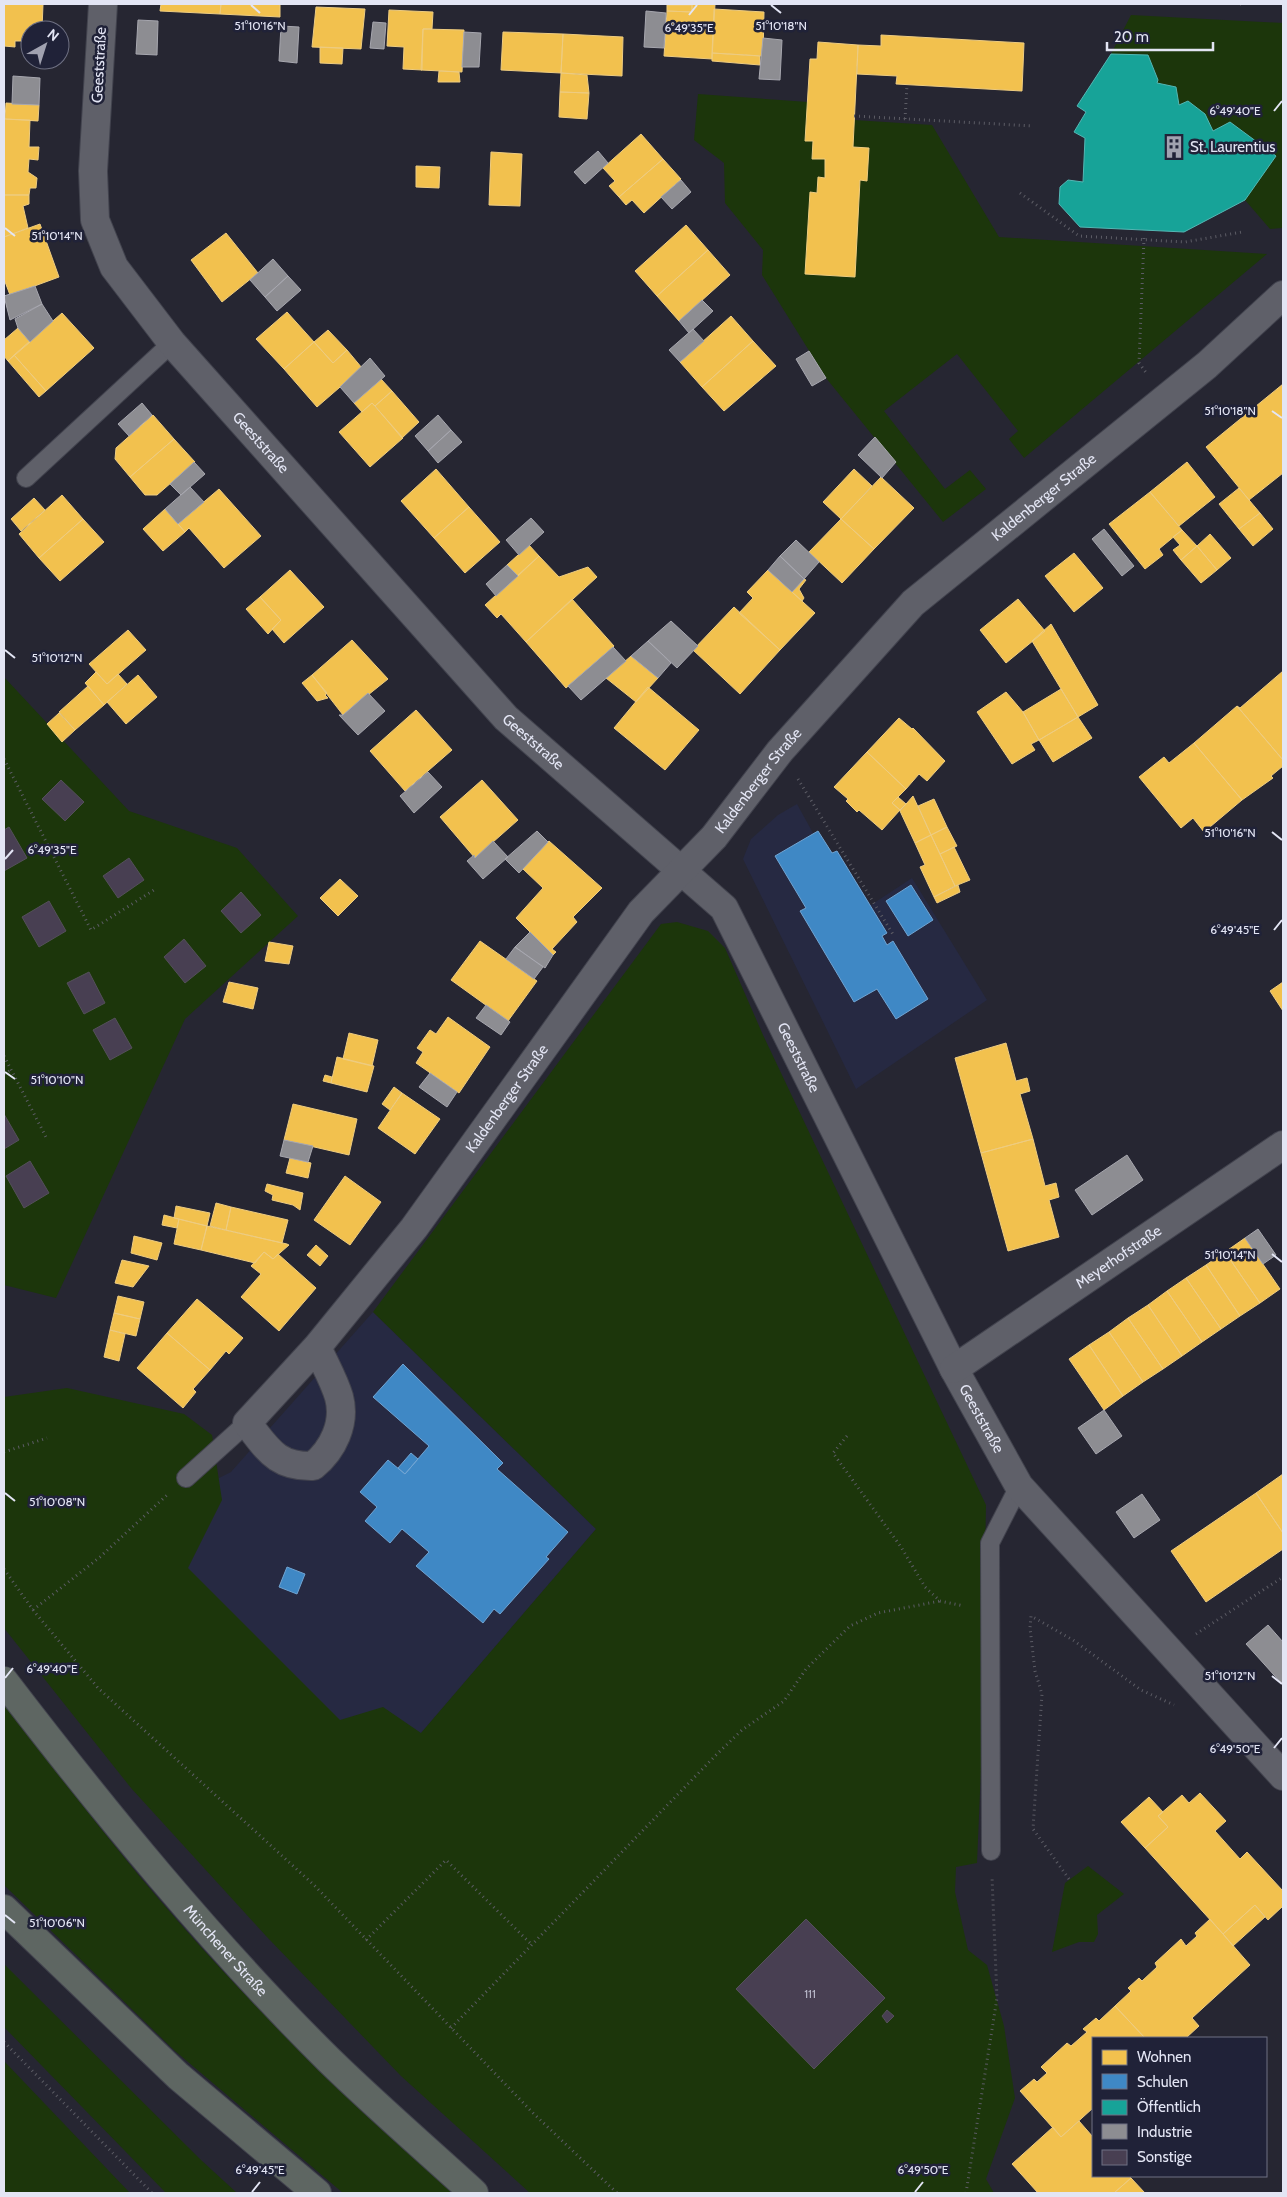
<svg xmlns="http://www.w3.org/2000/svg" width="1287" height="2197" font-family="Cabin,sans-serif">
<rect width="100%" height="100%" fill="#262632"/>
<path fill="#262942" d="M797,804l16,29 5,-2 14,22 5,-2 34,54 41,-27 75,122 -131,89 -113,-230 8,-20 27,-24z
M373,1312l223,217 -241,281 -249,-245 73,-67 52,-26z"/>
<path fill="#1c360b" d="M1131,15l152,8 -1,205 -12,1 -25,-29 30,-45 -45,-33 -17,9 -8,-17 -17,-13 -9,4 -3,-18 -19,-4 1,-4 -10,-24 -37,-1z
M698,94l110,8 5,39 -1,18h13v19l-7,-1 -1,16 -7,-1 45,84 5,-96 7,1 2,-33 -16,-1 1,-27 78,5 67,112 268,17 -243,204 -15,-19 9,-8 -61,-77 -73,57 61,78 25,-19 16,19 -43,33 -117,-144 -64,-103 1,-25 -38,-47 -1,-40 -30,-23z
M4,677l125,134 108,37 61,68 -113,103 -129,279 -52,-13z
M677,922l31,9 17,17 38,87 223,470 -5,263 -4,95 -21,4 -1,25 13,58 19,15 17,61 11,72 -29,81 8,14h-464l-129,-117 -135,-140 -135,-148 -127,-160v-231l63,-9 117,26 28,21 10,65 -34,68 152,152 43,-13 38,26 175,-204 -223,-217 288,-388z
M4,1702c68,92 139,183 217,267 74,80 154,152 235,224h-113l-168,-142 -171,-166z
M1088,1866l36,28 -27,21 1,19 -4,8h-15l-27,10 13,-69z
M4,1964l197,196 36,33h-71l-162,-166z
M4,2061l126,132h-126z"/>
<path fill="#f2c14e" stroke="#eecc80" d="M4,4h39l-1,26h-12v11h-15v6l-11,-1z
M161,4h60l-1,10 -60,-3z
M221,4h59v13l-60,-3z
M692,4h23l-3,55 -48,-3 3,-45 25,1z
M667,5h25v7l-25,-1z
M316,7l49,2 -4,40 -49,-2z
M714,9l50,3 -1,44 -51,-3z
M389,10l44,2 -1,17h-9l-1,41 -19,-1 1,-22 -17,-1z
M423,29l41,1 -2,42 -41,-2z
M503,32l60,2 -2,39 -60,-3z
M563,34l60,3 -1,39 -61,-3z
M881,35l143,8 -2,48 -126,-7 1,-8 -40,-2 1,-29 23,1z
M818,42l40,3 -5,102 16,1 -2,33 -7,-1 -5,97 -50,-3 5,-82 7,1 1,-16 7,1v-19h-13l1,-18h-8l5,-82h7z
M320,47l23,1 -1,16 -22,-1z
M712,53l48,3v9l-48,-4z
M439,71l20,1 1,10h-22z
M561,73l26,2 2,18 -29,-1z
M560,92l29,1 -2,26 -28,-2z
M6,103l33,2 -1,16 -33,-2z
M4,119l26,1 -1,27h10l-1,13 -9,-1 -1,13 9,6 -1,10h-6l-1,7h-25z
M641,134l22,25 -44,38 -10,-11 6,-5 -12,-13z
M491,152l31,2 -2,52 -31,-1z
M663,159l18,20 -37,34 -12,-13 -6,5 -7,-8z
M416,166l24,1 -1,21 -23,-1z
M4,195h25v9l-6,2 5,22 -24,9z
M40,224l19,53 -49,18 -6,-16v-42z
M686,225l22,25 -51,46 -22,-25z
M226,233l32,40 -36,29 -31,-42z
M708,250l22,25 -51,46 -22,-25z
M287,312l27,30 -30,27 -28,-30z
M62,313l32,35 -48,43 -32,-36z
M731,316l22,25 -51,46 -22,-25z
M18,328l12,14 -22,19 -4,-5v-16z
M328,330l19,20 -14,13 -19,-21z
M753,341l23,25 -52,45 -22,-24z
M314,342l19,21 14,-13 15,18 -45,39 -33,-38z
M14,355l32,36 -7,6 -31,-36z
M381,379l11,12 -17,15 -3,-3 -10,9 -8,-9z
M1283,384v89l-34,27 -43,-53z
M392,391l27,31 -17,16 -27,-32z
M372,403l31,35 -33,29 -31,-35z
M153,415l21,24 -44,38 -15,-18 1,-11z
M174,439l21,23 -38,33h-12l-15,-18z
M1187,462l28,35 -36,29 -29,-34z
M436,469l33,38 -35,31 -33,-37z
M854,469l18,17 -31,33 -18,-17z
M881,477l33,31 -40,41 -33,-30z
M1239,488l21,25 -21,16 -20,-25z
M219,489l42,47 -37,32 -35,-40 -4,4 -7,-8z
M1150,492l32,38 -23,19 4,6 -18,14 -36,-45z
M62,495l21,24 -44,39 -20,-24z
M34,498l11,12 -24,21 -10,-12z
M469,507l31,35 -35,31 -31,-35z
M165,509l20,23 -22,19 -20,-22z
M1260,513l13,16 -20,17 -14,-17z
M83,519l21,23 -44,39 -21,-23z
M841,519l33,30 -32,34 -33,-31z
M1182,530l15,16 -16,14 -8,-10 7,-5 -7,-8z
M1210,534l21,24 -14,12 -20,-24z
M529,545l10,11 -21,20 -11,-11z
M1197,546l20,24 -16,13 -20,-23z
M1074,553l29,35 -29,24 -29,-36z
M539,556l20,21 29,-10 9,10 -71,65 -25,-28 -4,4 -12,-13z
M290,570l34,37 -40,36 -12,-14 9,-9 -21,-23z
M768,570l47,43 -35,37 -41,-37 14,-15 -6,-6z
M804,579l2,1 -7,9 5,9 -2,3 -10,-9z
M260,597l21,23 -13,14 -22,-25z
M572,599l42,47 -48,42 -40,-46z
M1018,599l27,32 -39,32 -26,-33z
M734,607l46,43 -40,44 -47,-44z
M1051,624l47,81 -20,12 -46,-76z
M128,630l18,20 -39,34 -18,-20z
M352,640l36,39 -45,36 -31,-40z
M631,656l27,22 -22,24 -30,-24z
M1283,671v89l-46,-54 3,2z
M96,672l11,12 11,-10 9,10 -23,21 -19,-22z
M138,675l19,22 -31,27 -19,-22z
M312,675l15,18 -2,2 3,3 -11,3 -15,-18z
M88,686l16,19 -29,25 -16,-18z
M648,687l51,43 -34,40 -51,-42z
M1061,689l17,28 -39,23 -16,-28z
M1006,692l17,20 16,28 -8,4 4,6 -23,14 -35,-52z
M1237,706l46,54v6l-12,10 2,2 -31,22 -48,-57z
M416,710l36,40 -47,41 -35,-40z
M59,713l16,17 -13,12 -15,-18z
M1078,717l14,21 -39,24 -14,-22z
M899,718l13,11 1,-1 32,33 -18,20 -8,-7 -13,15 -39,-37z
M1194,743l48,57 -38,32 -11,-14 -12,10 -42,-51 25,-20 5,6z
M867,752l39,37 -14,14 8,7 -18,20 -23,-20 -2,2 -11,-11 2,-2 -14,-12z
M482,780l36,40 -43,38 -35,-41z
M913,796l18,39 -16,8 -15,-32z
M898,797l8,7 -6,6 -8,-7z
M934,799l13,28 -16,8 -13,-29z
M947,827l10,19 -17,8 -9,-19z
M931,835l24,51 -21,11 -14,-30 5,-2 -10,-22z
M549,841l53,47 -29,29 4,5 -25,27 4,3 -3,3 -37,-37 27,-30 -20,-19z
M954,847l16,33 -15,6 -15,-32z
M340,879l18,17 -20,20 -18,-18z
M958,885l2,7 -23,11 -3,-6z
M480,941l57,40 -29,40 -57,-41z
M269,942l24,4 -4,18 -24,-3z
M229,982l29,6 -5,21 -30,-7z
M1283,982v29l-13,-20z
M448,1017l42,30 -31,46 -43,-30 7,-11 -6,-4 13,-18 6,4z
M349,1033l29,7 -6,26 -29,-7z
M1006,1043l10,38 11,-3 3,13 -10,3 13,45 -52,14 -26,-95z
M337,1057l37,9 -7,26 -36,-9z
M325,1075l7,2 -1,6 -8,-2z
M394,1087l8,6 -12,17 -8,-6z
M402,1093l38,26 -25,35 -37,-26z
M293,1104l64,15 -8,36 -65,-15z
M1033,1139l12,47 11,-3 3,14 -10,3 10,37 -51,14 -27,-98z
M290,1158l21,5 -3,15 -22,-5z
M345,1176l36,26 -31,43 -36,-25z
M267,1184l36,9 -3,17 -7,-5 -21,-5 1,-5 -8,-4z
M216,1203l15,4 -5,23 -16,-4z
M176,1206l34,7 -3,13 -33,-8z
M231,1207l57,13 -6,23 -56,-13z
M164,1215l15,4 -2,9 -15,-3z
M179,1219l28,7 -6,24 -27,-6z
M207,1226l80,18 2,1 -16,14 -9,-7 -9,11 -54,-13z
M134,1236l28,7 -5,17 -26,-7z
M1245,1238l35,51 -20,14 -35,-51z
M316,1245l12,11 -8,10 -13,-11z
M264,1252l9,7 5,-5 38,34 -37,43 -38,-34 20,-23 -10,-8z
M1225,1252l35,51 -20,13 -34,-51z
M122,1260l27,6 -16,21 -18,-4z
M1206,1265l34,51 -19,13 -35,-51z
M1186,1278l35,51 -19,13 -35,-51z
M1167,1291l35,51 -20,14 -34,-51z
M118,1296l26,6 -4,17 -26,-6z
M197,1299l46,39 -14,16 -3,-3 -16,19 -43,-37z
M1148,1305l34,51 -19,13 -35,-51z
M114,1313l26,6 -4,17 -26,-6z
M1128,1318l35,51 -20,13 -34,-50z
M110,1330l15,4 -6,27 -15,-4z
M1109,1332l34,50 -20,14 -34,-51z
M167,1333l43,37 -17,19 3,3 -13,16 -46,-40z
M1089,1345l34,51 -19,14 -35,-51z
M1283,1474v59l-27,-40z
M1256,1493l27,40v16l-77,53 -35,-51z
M1200,1793l26,28 -11,10 25,28 7,-7 36,39v15l-15,14 -13,-15 -32,29 -78,-86 23,-21 -10,-11 24,-21 7,8z
M1149,1797l14,15 -5,4 10,11 -23,21 -24,-26z
M1255,1905l10,12 -32,29 -10,-12z
M1210,1919l40,46 -58,53 7,8 -13,12h-41l-30,-32 16,-15 -3,-3 11,-10 3,3 15,-14 -2,-4 26,-24 5,7 11,-10 -2,-3z
M1115,2006l30,32h-52v70l-32,29 -41,-46 14,-12 3,3 10,-9 -6,-6 26,-24 4,3 16,-14 -4,-3 13,-11 3,3z
M1079,2121l14,16v39h36l2,2 -17,15h-76l-26,-29 41,-37 8,10z
M1131,2178l14,15h-31z"/>
<path fill="#3f88c5" stroke="#70a4d3" d="M818,831l14,22 5,-2 50,82 -5,3 5,9 6,-4 35,58 -32,20 -19,-30 -23,13 -54,-91 6,-3 -31,-52z
M911,885l22,35 -25,16 -22,-35z
M403,1364l100,99 -6,6 71,63 -22,25 3,2 -49,55 -6,-5 -11,14 -67,-57 13,-14 -27,-23 -12,14 -25,-22 12,-14 -17,-15 28,-32 17,14 24,-28 -56,-49z
M411,1453l7,6 -13,15 -7,-6z
M287,1567l18,7 -8,20 -18,-7z"/>
<path fill="#17a398" stroke="#54b7b4" d="M1111,54l37,1 10,25 -1,3 19,4 3,18 9,-4 17,13 8,17 17,-9 46,34 -31,44 -61,32 -104,-5 -21,-23 1,-17 8,-7 15,2 2,-44 -11,-6 12,-20 -9,-6z"/>
<path fill="#8d8d92" stroke="#a7a7af" d="M646,11l20,2 -2,35 -20,-1z
M138,20l20,1 -1,34 -21,-1z
M373,22l13,1 -2,26 -14,-1z
M281,26l18,1 -2,36 -18,-2z
M464,32l17,1 -2,34h-17z
M763,38l19,2 -2,40 -21,-1z
M13,76l27,2 -1,27 -27,-1z
M598,151l10,12 -23,21 -11,-12z
M681,180l10,12 -19,17 -11,-12z
M273,259l15,17 -23,21 -15,-17z
M288,276l13,14 -24,21 -12,-14z
M35,286l7,18 -32,16 -6,-24z
M702,300l11,11 -24,22 -10,-12z
M42,304l11,17 -23,21 -12,-14 -3,-9z
M693,329l11,12 -24,21 -11,-12z
M809,351l17,27 -14,8 -16,-27z
M370,358l15,18 -31,27 -14,-16z
M142,403l10,12 -23,21 -11,-12z
M438,415l13,15 -23,21 -13,-15z
M451,430l11,12 -24,21 -10,-12z
M875,437l21,25 -14,16 -24,-23z
M194,462l11,12 -24,21 -11,-11z
M190,487l14,15 -26,22 -13,-15z
M531,518l13,14 -25,23 -13,-15z
M1104,529l30,37 -12,10 -30,-37z
M796,540l23,22 -15,17 -24,-23z
M780,556l24,23 -12,13 -24,-22z
M507,565l11,11 -22,20 -10,-12z
M671,621l27,25 -21,22 -29,-27z
M648,641l23,22 -13,15 -27,-22z
M613,647l13,14 -45,39 -13,-14z
M368,693l17,18 -27,24 -19,-20h4z
M428,772l14,15 -28,26 -14,-17z
M537,831l11,11 -29,31 -14,-14z
M493,841l15,16 -25,22 -16,-18 7,-6 1,3z
M530,932l23,23 -8,13 -30,-21z
M515,947l28,20 -9,12 -28,-20z
M486,1005l24,17 -9,13 -25,-17z
M430,1073l27,19 -10,15 -28,-20z
M284,1140l29,6 -5,16 -28,-6z
M1127,1155l16,25 -51,35 -17,-25z
M1258,1229l18,26 -13,9 -18,-26z
M1104,1410l18,26 -26,18 -18,-26z
M1142,1494l18,26 -26,18 -18,-26z
M1268,1625l15,17v43l-37,-41z"/>
<path fill="#483f52" stroke="#54505a" d="M61,780l23,22 -19,19 -23,-22z
M9,827l18,31 -23,13v-41z
M129,858l15,22 -26,18 -15,-22z
M241,892l20,23 -20,18 -20,-22z
M49,901l17,30 -27,16 -17,-30z
M184,939l22,27 -21,17 -21,-26z
M89,972l16,31 -21,11 -17,-31z
M115,1018l17,30 -22,12 -17,-30z
M4,1114l15,26 -15,9z
M30,1161l19,32 -25,15 -18,-32z
M806,1919l79,79 -71,71 -78,-80z
M887,2010l7,6 -7,7 -5,-7z"/>
<g fill="none" stroke-linecap="round" stroke-linejoin="round">
<defs>
<path id="lane" d="M26,478l146,-135
M186,1478l61,-55
M991,1851l-1,-308 29,-57"/>
<g id="street">
<path id="s1" d="M103,4l-10,167 2,49 19,47 58,76 334,375 218,190 230,461 65,117 264,290"/>
<path id="s2" d="M317,1347c7,16 17,33 22,50 7,26 -6,53 -26,69 -37,1 -45,-17 -66,-43l70,-76 97,-119 227,-316 73,-75 66,-86 133,-148 294,-238 76,-70"/>
<path id="s3" d="M954,1369l329,-224"/>
</g>
<g id="highway">
<path id="s4" d="M4,1681c101,132 207,262 325,379 47,46 97,89 145,133"/>
<path d="M4,1909l174,167 139,117"/>
</g>
</defs>
<use href="#lane" stroke="#42434e" stroke-width="20"/>
<use href="#street" stroke="#42434e" stroke-width="30"/>
<use href="#highway" stroke="#42434e" stroke-width="30"/>
<path stroke="#5c5c65" stroke-width="3" stroke-dasharray="1 4" stroke-linecap="butt" d="M1240,4h5
M854,116l179,10
M905,119l2,-34
M1020,193l59,43 106,6 57,-10
M1144,238l-5,125 8,11
M4,759l87,171 63,-40
M798,779l96,157
M4,1056l43,83
M4,1074l7,-4
M847,1436l-14,17 68,94 24,40 15,14 24,5
M4,1452l43,-14
M4,1569l29,41 65,78 216,197 219,228 84,80
M33,1610l67,-53 67,-62
M1196,1634l87,-57
M1069,1879l-36,-50 9,-135 -7,-23 -5,-43 1,-12 42,24 68,50 33,15
M366,1940l80,-80 86,85
M451,2028l266,-274 25,-24 42,-29 22,-32 44,-43 28,-13 62,-12
M4,2042l148,151
M966,2193l31,-195 -5,-121"/>
<use href="#lane" stroke="#5f6069" stroke-width="18"/>
<use href="#street" stroke="#5f6069" stroke-width="28"/>
<use href="#highway" stroke="#5e6662" stroke-width="28"/>
</g>
<path fill="none" stroke="#e3e5f4" stroke-width="2" d="M251,5l9,8M771,5l10,8M689,15l8,-10M1274,111l8,-10M5,228l10,8M1272,411l10,7M5,650l10,8M1272,832l10,8M5,859l8,-9M1274,930l8,-10M5,1072l10,7M1272,1254l10,8M5,1493l10,8M1272,1676l10,8M5,1678l8,-10M1274,1748l8,-10M5,1915l10,8M252,2192l8,-10M915,2192l8,-10"/>
<defs>
<symbol id="building-bare" viewBox="-9 -9 18 18"><path d="M-4-6H4V6H1V3H-1V6H-4ZM-2.5-4.3h1.7v1.8h-1.7ZM.8-4.3h1.7v1.8H.8ZM-2.5-1h1.7V.8h-1.7ZM.8-1h1.7V.8H.8Z" fill="#a1a2b0" stroke="#202238" stroke-width="2.5" paint-order="stroke"/></symbol>
</defs>
<g fill-rule="evenodd">
<use href="#building-bare" x="1158" y="131" width="32" height="32"/>
</g>
<g text-anchor="middle" stroke-width="5" stroke-linejoin="round" paint-order="stroke">
<g font-size="12" fill="#bcbccc">
<text x="810" y="1998">111</text>
</g>
<g font-size="15" fill="#e3e5f4" stroke="#202238">
<text transform="translate(99 65) rotate(-87)" y="5">Geeststraße</text>
<text dy="5" stroke="none"><textPath href="#s1" startOffset="496">Geeststraße</textPath></text>
<text dy="5" stroke="none"><textPath href="#s2" startOffset="1442">Kaldenberger Straße</textPath></text>
<text dy="5" stroke="none"><textPath href="#s1" startOffset="901">Geeststraße</textPath></text>
<text dy="5" stroke="none"><textPath href="#s2" startOffset="1038">Kaldenberger Straße</textPath></text>
<text dy="5" stroke="none"><textPath href="#s1" startOffset="1321">Geeststraße</textPath></text>
<text dy="5" stroke="none"><textPath href="#s2" startOffset="632">Kaldenberger Straße</textPath></text>
<text dy="5" stroke="none"><textPath href="#s3" startOffset="199">Meyerhofstraße</textPath></text>
<text dy="5" stroke="none"><textPath href="#s1" startOffset="1726">Geeststraße</textPath></text>
<text dy="5" stroke="none"><textPath href="#s4" startOffset="349">Münchener Straße</textPath></text>
</g>
<g font-size="15" fill="#e3e5f4" stroke="#202238" text-anchor="start">
<text x="1190" y="152">St. Laurentius</text>
</g>
</g>
<g font-size="12" text-anchor="middle" fill="#e3e5f4" stroke="#202238" stroke-width="5" stroke-linejoin="round" paint-order="stroke">
<text x="781" y="30">51°10'18"N</text>
<text x="260" y="30">51°10'16"N</text>
<text x="689" y="32">6°49'35"E</text>
<text x="1235" y="115">6°49'40"E</text>
<text x="57" y="240">51°10'14"N</text>
<text x="1230" y="415">51°10'18"N</text>
<text x="57" y="662">51°10'12"N</text>
<text x="1230" y="837">51°10'16"N</text>
<text x="52" y="854">6°49'35"E</text>
<text x="1235" y="934">6°49'45"E</text>
<text x="57" y="1084">51°10'10"N</text>
<text x="1230" y="1259">51°10'14"N</text>
<text x="57" y="1506">51°10'08"N</text>
<text x="52" y="1673">6°49'40"E</text>
<text x="1230" y="1680">51°10'12"N</text>
<text x="1235" y="1753">6°49'50"E</text>
<text x="57" y="1927">51°10'06"N</text>
<text x="260" y="2174">6°49'45"E</text>
<text x="923" y="2174">6°49'50"E</text>
</g>
<rect width="1287" height="2197" fill="none" stroke="#e3e5f4" stroke-width="10"/>
<rect x="1092" y="2037" width="175" height="140" fill="#202238" stroke="#6e7083"/>
<rect x="1102" y="2050" width="25" height="15" fill="#f2c14e" stroke="#6e7083"/>
<text x="1137" y="2062" font-size="15" fill="#e3e5f4">Wohnen</text>
<rect x="1102" y="2074" width="25" height="15" fill="#3f88c5" stroke="#6e7083"/>
<text x="1137" y="2087" font-size="15" fill="#e3e5f4">Schulen</text>
<rect x="1102" y="2100" width="25" height="15" fill="#17a398" stroke="#6e7083"/>
<text x="1137" y="2112" font-size="15" fill="#e3e5f4">Öffentlich</text>
<rect x="1102" y="2124" width="25" height="15" fill="#8d8d92" stroke="#6e7083"/>
<text x="1137" y="2137" font-size="15" fill="#e3e5f4">Industrie</text>
<rect x="1102" y="2150" width="25" height="15" fill="#483f52" stroke="#6e7083"/>
<text x="1137" y="2162" font-size="15" fill="#e3e5f4">Sonstige</text>
<g transform="translate(45 45) rotate(39)"><circle r="24" fill="#202238" stroke="#6e7083"/>
<path d="M0-4L9 19L0 12L-9 19Z" fill="#a1a2b0"/>
<text y="-8" font-size="14" font-weight="bold" text-anchor="middle" fill="#e3e5f4">N</text>
</g>
<path d="M1107 42v8h106v-8" fill="none" stroke="#e3e5f4" stroke-width="2.5"/>
<text x="1114" y="42" font-size="15" fill="#e3e5f4" stroke="#202238" stroke-width="4" paint-order="stroke">20 m</text>
</svg>
